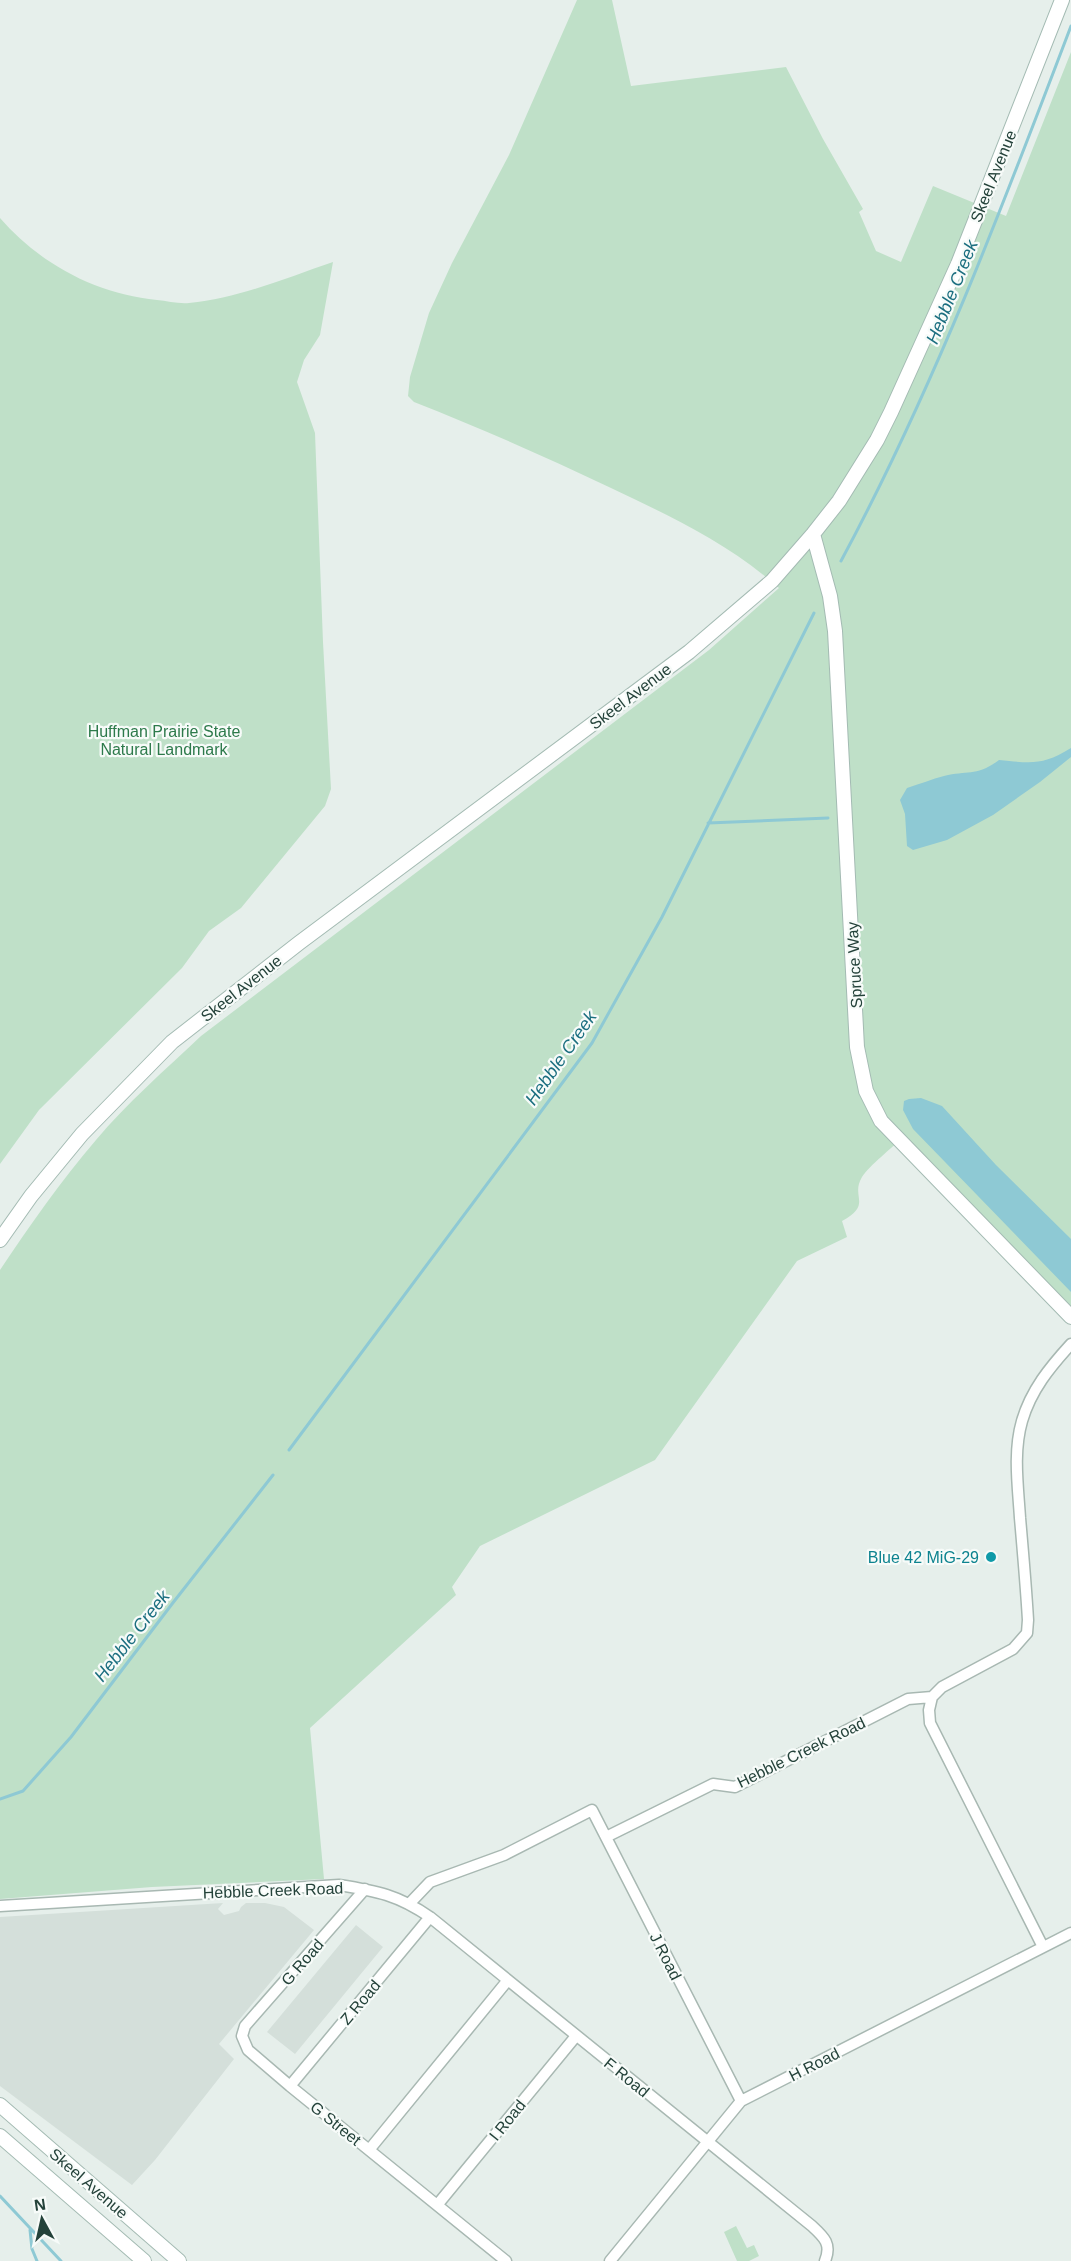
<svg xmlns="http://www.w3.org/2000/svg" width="1071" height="2261" font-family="Helvetica,sans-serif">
<rect width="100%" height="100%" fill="#e6efeb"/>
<path fill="#d4dfda" d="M223,1903l-5,6 6,6 15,-4 2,-4 5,-4h19l19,4 30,23 -95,114 15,15 -79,101 -23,25 -132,-99v-169z
M356,1925l27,22 -88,107 -28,-22z"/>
<path fill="#bfe0c8" d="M577,0h35l19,86 155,-19 37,72 40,70 -4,3 17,39 25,11 32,-76 73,30 65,-164v1254l-168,-169c-11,11 -33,28 -41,40 -12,20 11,27 -20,44l5,16 -50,24 -142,199 -175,86 -28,41 4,8 -146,133 14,151 -172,8 -152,12v-629c30,-45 61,-89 96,-130 31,-37 69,-70 105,-104l508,-386 70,-62c-51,-45 -107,-71 -168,-100 -65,-31 -131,-60 -197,-86l-6,-6 2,-19 19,-64 23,-50 57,-108z
M0,218c40,46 96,76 157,82 10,1 22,4 32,3 50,-5 97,-25 144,-41l-13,73 -16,25 -7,22 18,51 8,209 8,147 -6,17 -84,102 -32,23 -27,37 -143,142 -39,54z
M736,2226l11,22 7,-3 5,11 -10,5h-12l-13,-29z"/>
<path fill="#8ec9d4" d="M1071,748v9l-31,25 -47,33 -46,25 -34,10 -6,-4 -2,-32 -5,-14 7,-12c13,-4 25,-9 37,-12 24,-6 32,1 55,-16 32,3 43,6 72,-12z
M921,1098l21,8 54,59 75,74v53l-158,-163 -10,-19 1,-9 5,-2z"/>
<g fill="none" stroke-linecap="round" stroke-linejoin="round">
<path stroke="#8ec9d4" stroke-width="3" d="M841,561c92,-171 161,-353 230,-535
M708,823l120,-5
M289,1450l303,-407 70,-126 152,-304
M0,1799l23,-8 48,-54 101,-133 101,-129
M0,2196l61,65
M30,2230l2,19 5,12"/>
<defs>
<path id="street" d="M606,1837l107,-53 22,3 173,-88 24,-2
M365,1889l-120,137 -3,10 6,14 42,36 216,175
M410,1903l20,-21 74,-27 88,-45 149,291
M0,1906l339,-21c38,6 59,10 91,32l382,309c12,11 20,18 13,35
M1043,1947l-113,-224 -1,-13 3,-13 10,-10 71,-38 14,-16 1,-13c-2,-34 -5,-68 -8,-102 -2,-32 -7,-66 2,-97 9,-31 28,-54 49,-77
M290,2086l140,-169
M369,2150l139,-170
M438,2204l138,-168
M610,2261l131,-160 330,-168"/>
<path id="secondary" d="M813,534l17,62 5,35 22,416 9,44 15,30 190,196
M0,1240l31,-44 51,-62 90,-92 127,-99 390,-291 83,-71 41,-47 26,-33 38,-61 14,-28 67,-148 104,-264
M0,2105l179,156
M0,2136l144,125"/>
</defs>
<use href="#street" stroke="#a8b8b2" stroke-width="13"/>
<use href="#secondary" stroke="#a4bbb3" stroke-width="16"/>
<use href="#street" stroke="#fff" stroke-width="10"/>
<use href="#secondary" stroke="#fff" stroke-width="14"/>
</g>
<circle fill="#0f9aa8" stroke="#f7fbf9" stroke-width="2" cx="991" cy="1557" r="6"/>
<g text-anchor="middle" stroke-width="4.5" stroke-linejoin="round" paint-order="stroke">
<g font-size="16" fill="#24423a" stroke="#f7fbf9">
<text transform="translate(993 176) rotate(-68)" y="6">Skeel Avenue</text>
<text transform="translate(630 696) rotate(-37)" y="6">Skeel Avenue</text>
<text transform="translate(854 965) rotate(-93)" y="6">Spruce Way</text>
<text transform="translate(241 988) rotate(-38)" y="6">Skeel Avenue</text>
<text transform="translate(801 1752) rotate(-26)" y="6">Hebble Creek Road</text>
<text transform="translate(273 1890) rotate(-2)" y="6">Hebble Creek Road</text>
<text transform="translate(666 1956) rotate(63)" y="6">J Road</text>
<text transform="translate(302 1962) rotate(-49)" y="6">G Road</text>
<text transform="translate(360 2002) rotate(-50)" y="6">Z Road</text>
<text transform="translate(814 2064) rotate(-27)" y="6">H Road</text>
<text transform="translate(627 2077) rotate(39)" y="6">F Road</text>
<text transform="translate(507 2120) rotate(-51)" y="6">I Road</text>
<text transform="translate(336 2123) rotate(39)" y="6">G Street</text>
<text transform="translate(89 2183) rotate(41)" y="6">Skeel Avenue</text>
</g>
<g font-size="16" fill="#2d7a4b" stroke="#f7fbf9">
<text x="164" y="737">Huffman Prairie State<tspan x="164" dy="18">Natural Landmark</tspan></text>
</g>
<g font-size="16" fill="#0d838f" stroke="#f7fbf9" text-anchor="end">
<text x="979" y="1563">Blue 42 MiG-29</text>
</g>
<g font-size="18" font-style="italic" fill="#1c6f80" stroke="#f7fbf9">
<text transform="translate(952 292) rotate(-68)" y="6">Hebble Creek</text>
<text transform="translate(561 1058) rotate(-55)" y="6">Hebble Creek</text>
<text transform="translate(132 1636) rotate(-52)" y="6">Hebble Creek</text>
</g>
</g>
<g transform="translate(42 2219) rotate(352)" stroke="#f7fbf9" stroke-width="4.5" paint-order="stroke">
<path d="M0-4.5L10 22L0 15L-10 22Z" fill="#24423a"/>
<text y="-9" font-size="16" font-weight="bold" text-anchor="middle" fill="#24423a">N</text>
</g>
</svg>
